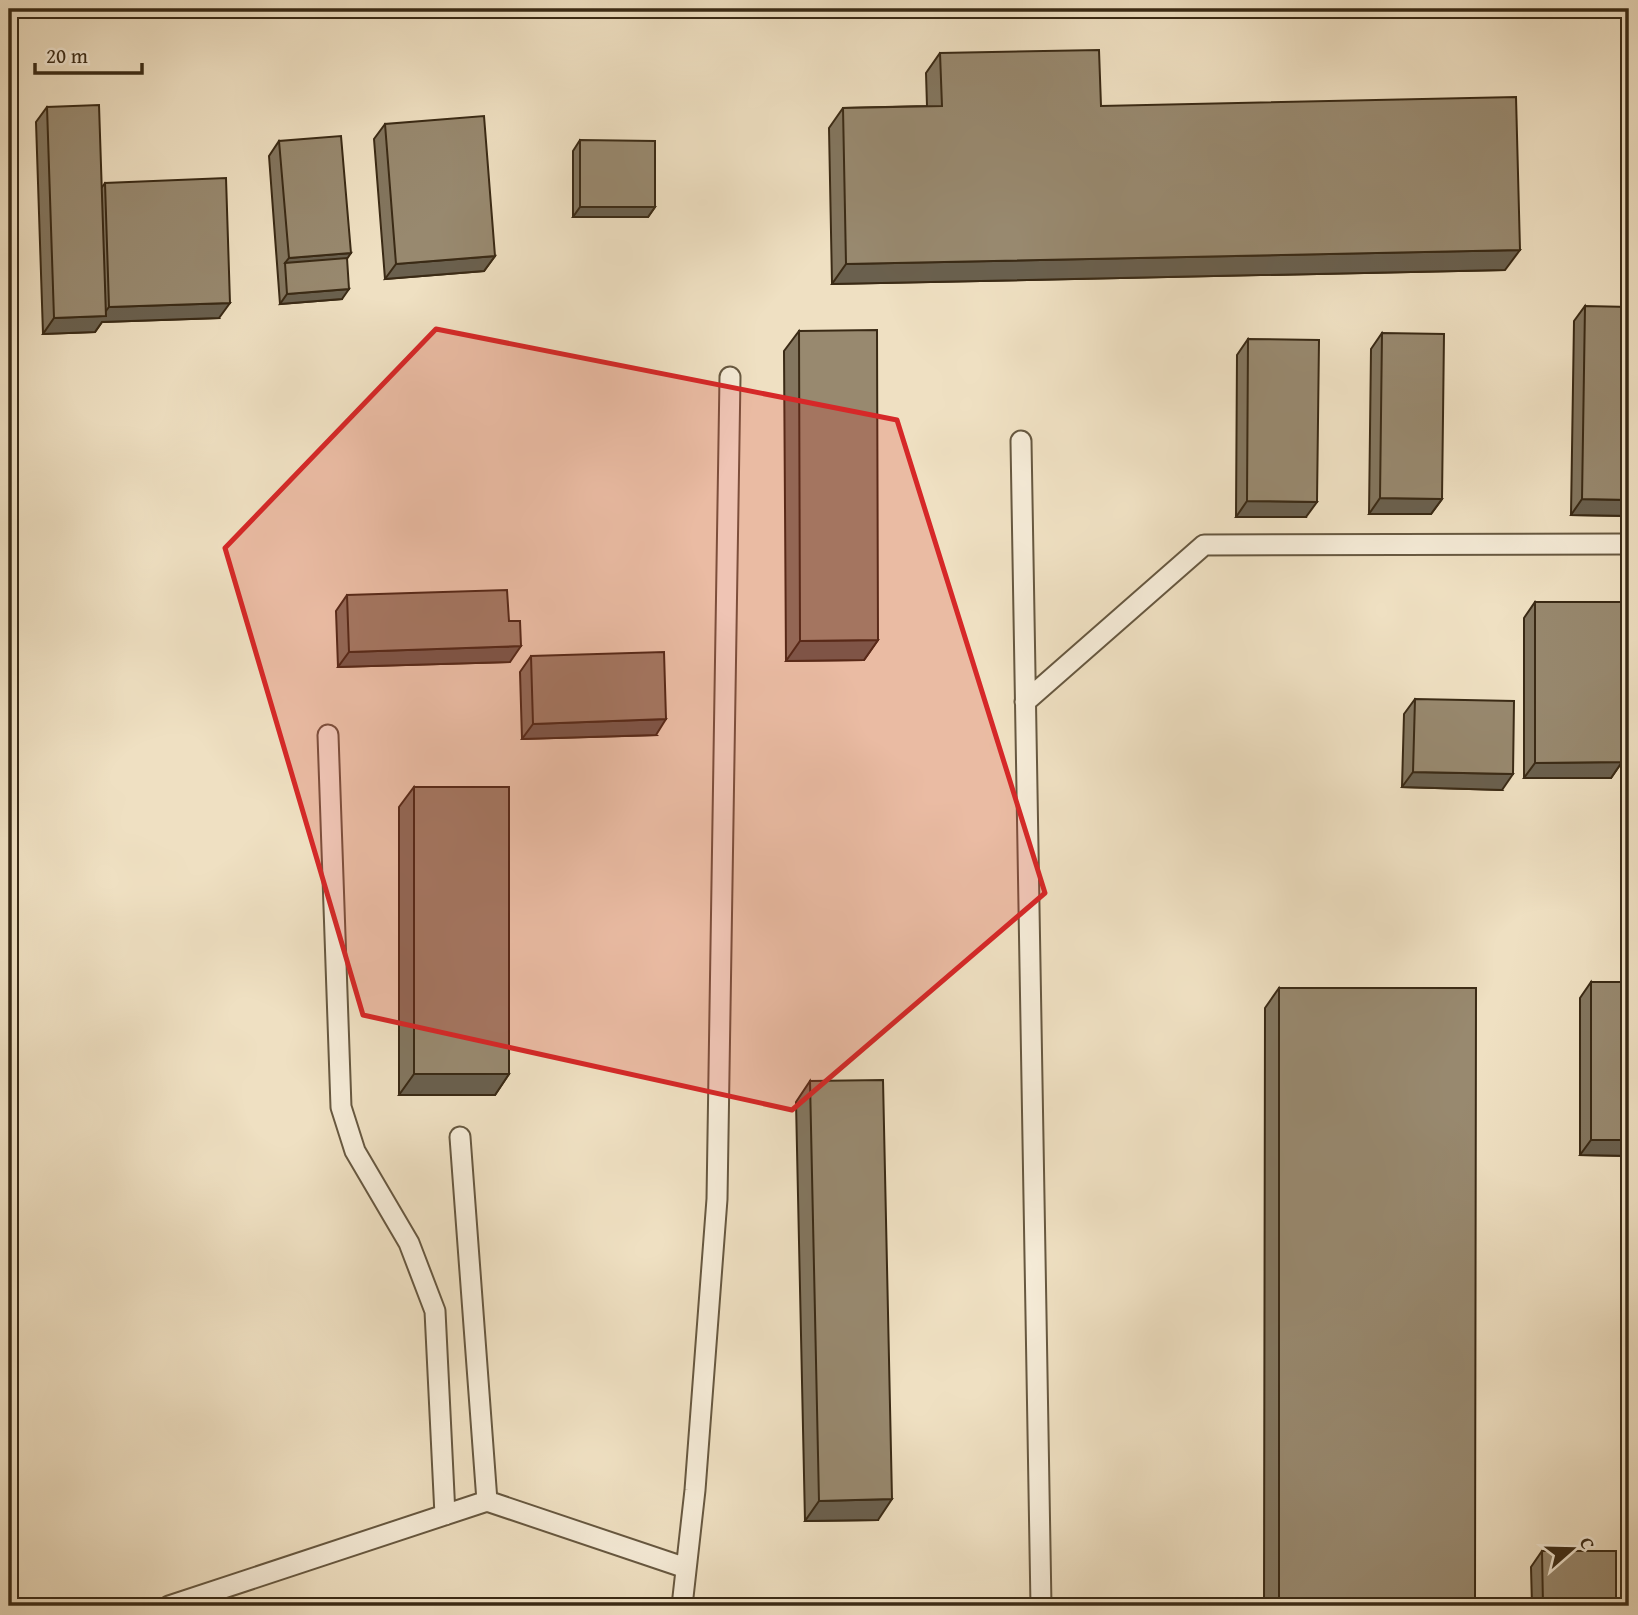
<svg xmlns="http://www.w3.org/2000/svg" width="1638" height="1615" font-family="'Gentium Book Plus',serif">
<rect width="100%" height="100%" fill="#efe0c2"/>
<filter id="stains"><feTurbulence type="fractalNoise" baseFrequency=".00286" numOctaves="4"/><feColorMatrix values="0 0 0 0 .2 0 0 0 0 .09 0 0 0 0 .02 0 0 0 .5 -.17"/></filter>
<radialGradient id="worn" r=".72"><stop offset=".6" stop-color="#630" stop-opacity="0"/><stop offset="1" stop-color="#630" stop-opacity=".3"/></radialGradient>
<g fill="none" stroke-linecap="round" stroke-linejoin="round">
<defs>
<path id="lane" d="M1021,441l20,1165
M1025,702l179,-157 425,-1
M328,735l13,372 14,44 54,92 26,68 10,204
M460,1137l27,364 199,67
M169,1606l318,-105
M682,1606l13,-116 22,-291 13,-822"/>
</defs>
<use href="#lane" stroke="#675840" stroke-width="23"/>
<use href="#lane" stroke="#f5ebd7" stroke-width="19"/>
</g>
<path fill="#83765f" stroke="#3a2a15" stroke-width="2" d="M940,53l161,53 404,164 -673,14 -3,-156 14,-20 84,-2 -1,-33z
M47,107l55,80 3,-4 114,135 -117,4 -7,10 -52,2 -7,-212z
M385,124l110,132 -11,15 -99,8 -11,-140z
M580,140l75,67 -7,10h-75v-66z
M279,141l68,117 -5,41 -62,5 -11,-148z
M1585,306l44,210 -58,-1 3,-194z
M799,331l79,309 -14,20 -78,1 -2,-310z
M1382,333l60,166 -11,15h-62l2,-165z
M1248,339l58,178h-70l1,-162z
M347,595l163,67 -172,5 -2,-56z
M1535,602l87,160 -11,16h-87v-160z
M531,656l125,79 -134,4 -2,-67z
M1415,699l87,91 -100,-3 2,-73z
M414,787l95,287 -14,21h-96v-288z
M1591,982l38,174 -49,-1v-157z
M1279,988l196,618h-211l1,-598z
M810,1081l68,439 -73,1 -9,-419z
M1542,1551l74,55h-84l-1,-39z
M1629,1565v41h-7l-1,-29z"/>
<path fill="#6a604e" stroke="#3a2a15" stroke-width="2" d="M580,207h75l-7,10h-75z
M1520,250l-15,20 -673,14 14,-20z
M351,253l-11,16 -55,-6 4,-5z
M495,256l-11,15 -99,8 11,-15z
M349,289l-7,10 -62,5 7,-10z
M230,303l-11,15 -117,4 -7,10 -52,2 11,-16 48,-2 7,-9z
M1380,498l62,1 -11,15h-62z
M1582,499l47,1v16l-58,-1z
M1247,501l70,1 -11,15h-70z
M878,640l-14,20 -78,1 14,-20z
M521,646l-11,16 -172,5 11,-15z
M666,719l-10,16 -134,4 11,-15z
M1622,762l-11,16h-87l11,-15z
M1413,772l100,2 -11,16 -100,-3z
M414,1074h95l-14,21h-96z
M1591,1140h38v16l-49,-1z
M892,1499l-14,21 -73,1 14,-20z
M1629,1596v10h-7z"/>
<path fill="#98896f" stroke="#3a2a15" stroke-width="2" d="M1099,50l2,56 415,-9 4,153 -674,14 -3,-156 99,-2 -2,-53z
M99,105l7,211 -52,2 -7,-211z
M484,116l11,140 -99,8 -11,-140z
M341,136l10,117 -62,5 -10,-117z
M580,140l75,1v66h-75z
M226,178l4,125 -121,4 -4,-124z
M347,258l2,31 -62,5 -2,-31z
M1585,306l44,1v193l-47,-1z
M877,330l1,310 -78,1 -1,-310z
M1382,333l62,1 -2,165 -62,-1z
M1248,339l71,1 -2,162 -70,-1z
M507,590l2,31h11l1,25 -172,6 -2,-57z
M1535,602h86l1,160 -87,1z
M664,652l2,67 -133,5 -2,-68z
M1415,699l99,2 -1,73 -100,-2z
M414,787h95v287h-95z
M1591,982h38v158h-38z
M1279,988h197l-1,618h-196z
M883,1080l9,419 -73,2 -9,-420z
M1542,1551h74v55h-73z"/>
<path fill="#d62828" fill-opacity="0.2" stroke="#d62828" stroke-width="5" stroke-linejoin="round" d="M436,329l461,91 148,473 -253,217 -429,-95 -138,-467z"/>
<rect width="1638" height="1615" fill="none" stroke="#efe0c2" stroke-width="35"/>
<rect x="10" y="10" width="1617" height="1594" fill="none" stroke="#3a2a15" stroke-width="3.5"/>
<rect x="18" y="18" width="1603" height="1580" fill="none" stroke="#3a2a15" stroke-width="2"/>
<g transform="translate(1572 1549) rotate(70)" stroke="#f5ebd7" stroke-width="5" paint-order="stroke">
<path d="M0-5L12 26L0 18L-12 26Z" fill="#3a2a15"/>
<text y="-10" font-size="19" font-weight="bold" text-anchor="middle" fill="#3a2a15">С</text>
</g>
<path d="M35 63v10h107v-10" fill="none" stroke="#3a2a15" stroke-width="3.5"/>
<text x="46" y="63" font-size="21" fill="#3a2a15" stroke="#f5ebd7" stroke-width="5" paint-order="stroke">20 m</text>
<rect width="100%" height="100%" filter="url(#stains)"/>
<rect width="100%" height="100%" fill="url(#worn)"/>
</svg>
